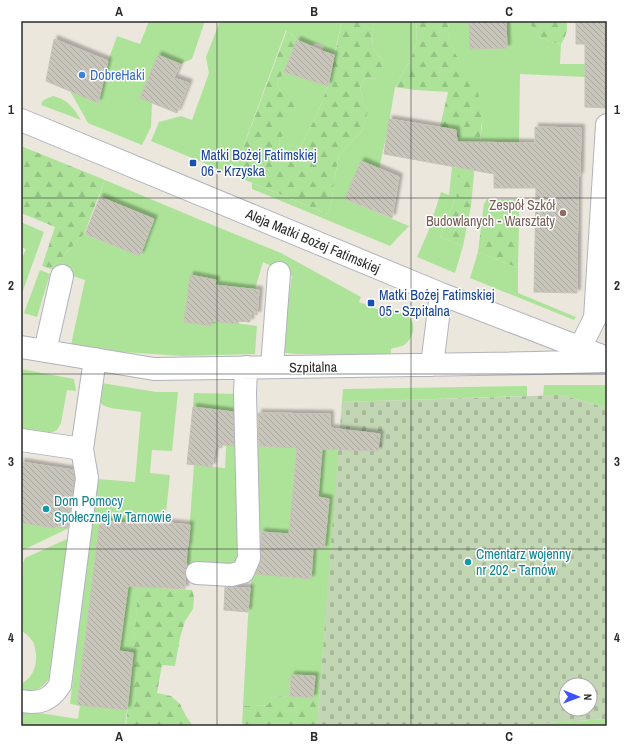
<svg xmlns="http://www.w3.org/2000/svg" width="628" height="747" font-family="'Archivo Narrow',sans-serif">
<defs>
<pattern id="forest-firs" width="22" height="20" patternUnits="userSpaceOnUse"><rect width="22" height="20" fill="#ade399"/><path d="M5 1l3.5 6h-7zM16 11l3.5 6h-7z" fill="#95c384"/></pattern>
<pattern id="cemetery-stones" width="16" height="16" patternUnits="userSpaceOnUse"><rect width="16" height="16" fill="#c2d6b4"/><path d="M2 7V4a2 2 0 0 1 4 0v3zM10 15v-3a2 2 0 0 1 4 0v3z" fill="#a7b89b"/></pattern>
<pattern id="building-back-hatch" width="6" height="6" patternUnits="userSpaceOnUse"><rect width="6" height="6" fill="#c8c5bb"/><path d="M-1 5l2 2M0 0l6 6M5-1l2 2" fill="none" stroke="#aca9a1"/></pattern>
<filter id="shadow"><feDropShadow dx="3.5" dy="-3.5" stdDeviation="1" flood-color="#0004"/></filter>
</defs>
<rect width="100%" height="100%" fill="#ece7dd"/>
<path fill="#ade399" d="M149,21h56l-13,38 -12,5 -22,-8 -17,41 11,6 -1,24 -9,18 -54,-22 -18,-32 28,11 10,-41 9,-25 23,8z
M220,21h122l-8,34 -12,-4 2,-5 -9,-3 -3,3 -15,-6 -6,-6 -5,-4 -53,145 -82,-34 8,-19 22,-6 11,4 17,-47 -3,-16z
M374,21h43l-1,24 -8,19 -13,23 -7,42 -9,40 -34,30 64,27 -19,20 -138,-57v-6l76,31 4,-14 2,-19 5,-26 23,-24 6,-19 -5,-11 -3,-15 6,-8 12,1 5,-18 -10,-13 -1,-17z
M448,21h80l11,16 12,5 10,2 -1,20h25v13l-65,-3 -1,69h-39l2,-18 -24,-66 -8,-17z
M284,72l44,14 -11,28 -16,32 -13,14 -10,-3 2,-17 1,-48 -4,-8z
M53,96c14,3 21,12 28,24l-40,-15c1,-6 7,-7 12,-9z
M452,167l6,1v23l-18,46 23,9 -8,27 -38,-16 11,-25 13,-40 8,3z
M105,180l98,41 78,32 80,44 -2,5 21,8 1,-4c8,3 18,5 25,9 12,7 8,23 -2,30 -3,2 -9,2 -13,4v6l-95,-1 -10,-1 -5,-5 11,-72 -29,-14 -8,27 -40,-4 1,-5 -26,-4 -6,46 26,4 1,-6 46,6 -2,28 -73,2 -89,-6 -22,-5 14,-65 -34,-11 33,-35 56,22 14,-37 -55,-22z
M487,199h32v27c-12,-6 -23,-12 -37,-8l2,-14z
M21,222l23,10 -23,64v-36l5,-11 -5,-2z
M478,252l40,16v25l58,24 -2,3 -104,-42z
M40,270l10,4 -13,43 -13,-4z
M21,369l53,10 2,12 -9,-1 -6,33 -4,7 -6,3 -10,2 -20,-3z
M101,383l56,9h21l-6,59 -20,-1 -2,23 20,2 -5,47 -13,-1 -2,24 38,2 6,-82 31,3 3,-57 -35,-4 1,-14 45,1 2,169 -21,3 -34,-2v-11l-44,-3 -9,103 -14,-2 17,-126h-2l1,-8 -8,-1 -1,7 -25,-3 -24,185 -7,-1 27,-225 38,3 6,-70c-7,-1 -15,-2 -23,-3 -19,-2 -22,-7 -17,-26z
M544,385h63v23l-45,-13 -19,1z
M527,386v10l-185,6 1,-13z
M301,434l-1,25h-4l-7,75 -31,-2 -2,-86 23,1z
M322,449h17l-18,227h-6l-24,-1 -1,21 -18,1 -4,8 -14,1h-11c3,-47 4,-94 10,-140l38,3 -1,8 20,2 3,-31 11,1 5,-50 -11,-2z
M21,523l34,5v-2l14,2 -48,23z
M67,539l4,2 -20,136c-10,12 -15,15 -30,17v-10c11,-6 16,-17 15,-30 -1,-4 -1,-9 -3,-12 -3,-5 -8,-9 -12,-12v-38l2,-29 2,-5z
M80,705l47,5 -2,16h-104v-16l57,9z
M607,719v7h-105l10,-1z"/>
<path fill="url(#forest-firs)" d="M342,21h32l-2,10 1,17 10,13 -2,14 -3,4 -12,-1 -6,8 3,15 5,11 -6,19 -23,24 -5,26 -2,19 -4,14 -95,-39 54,-145 10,10 -13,32 -7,12 4,8 14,-1 7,10 -22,39 -2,17 10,3 13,-14 16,-32 11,-28z
M417,21h31c1,7 1,15 3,21 5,21 25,36 29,58 3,14 1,29 0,43h-23l-1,-13 -16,-3 8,-35 -33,-2 -20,-3 13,-23 8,-19z
M528,21h38c3,8 -1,17 -5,23l-10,-2 -12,-5z
M21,146l84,34 -21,54 -33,35 -9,-3 13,-39 -34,-14z
M463,163l10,4 1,7 -3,32 -8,40 -23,-9 18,-46v-23z
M488,216l15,2 16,8 -1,42 -40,-16 4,-34z
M142,550l18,38 32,2 2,7 -1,12 -8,12 -5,17 -5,28 -13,-1 -5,28 14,3 9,8 6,12 7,10h-67z
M315,676h6l-4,50h-75l1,-20h11l14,-1 4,-8 18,-1 23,2z"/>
<path fill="url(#cemetery-stones)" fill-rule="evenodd" d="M562,395l45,13v311l-105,7h-185l25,-324zM566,685h24v24h-24z"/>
<path fill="url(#building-back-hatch)" stroke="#c8c3b6" filter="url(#shadow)" d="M469,21h37l1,27 -37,1z
M576,21h31v87l-22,-1v-63h-9z
M54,39l54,22 -10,42 -52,-22z
M297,40l25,11 12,4 -6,31 -44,-14z
M158,55l22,9 -6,14 15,5 -12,30 -37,-15z
M389,119l67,11 1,12 78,1v-16l46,1 -1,48h-2l-1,117 -43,-1 2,-104h-42v-14l-110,-20z
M361,161l38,16 -7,41 -47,-19z
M100,197l54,22 -14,37 -55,-22z
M190,275l26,5 -1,5 44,5 -2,25 -6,-1 -1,8 -11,-1 -1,3 -27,-3v5l-27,-4z
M193,407l40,5 1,34 -12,-1v3l-7,-1 -3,20 -25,-3z
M258,413l72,1v14l50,6 -2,17 -56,-2 -4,48 11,2 -2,21 -3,29 -11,-1 -2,31 -55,-5 4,-11 1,-5v-26l28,2 8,-86 -38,-2z
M21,462l52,8 1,8 -6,50 -13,-2v2l-34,-5z
M126,519l64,6 -2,22h-1l-1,21 -1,4v17l-57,-3 -9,65 14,2 -6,57 -50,-5 23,-185 26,3z
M225,587l25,1 -2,24 -24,-2z
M291,675l24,1 -2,22 -23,-2z"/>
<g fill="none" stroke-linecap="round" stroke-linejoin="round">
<defs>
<path id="minor" d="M21,120l420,174 166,64
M21,347l133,22 381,-6 69,-2
M580,348l15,-30 12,-193
M45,351l17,-75
M432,365l9,-71
M272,367l7,-94
M21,440l61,9 13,-90
M197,573l34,2 12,-3 6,-14 -4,-164 1,-27
M21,701c18,3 29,0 39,-16l27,-207 -5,-29"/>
</defs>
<use href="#minor" stroke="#b1b2be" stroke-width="24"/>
<use href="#minor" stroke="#fff" stroke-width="22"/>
</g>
<path fill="none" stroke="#2b2b2b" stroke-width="1" stroke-opacity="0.55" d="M217,21v705M411,21v705M21,198h586M21,374h586M21,549h586"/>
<circle fill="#3f7fe0" stroke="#fff" stroke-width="1.5" cx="82" cy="75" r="4"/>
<g fill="#1a4fb4" stroke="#fff" stroke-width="1.5">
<rect x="189" y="159" width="8" height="8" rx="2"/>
<rect x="367" y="299" width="8" height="8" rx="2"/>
</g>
<circle fill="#8d6e63" stroke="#fff" stroke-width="1.5" cx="563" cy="213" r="4"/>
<g fill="#0f9aa8" stroke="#fff" stroke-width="1.5">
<circle cx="46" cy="509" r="4"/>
<circle cx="468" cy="562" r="4"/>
</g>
<g text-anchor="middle" stroke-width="3" stroke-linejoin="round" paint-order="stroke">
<g font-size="14" fill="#366cbe" stroke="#fff" text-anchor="start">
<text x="90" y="80">DobreHaki</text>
</g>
<g font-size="14" fill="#164399" stroke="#fff" text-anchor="start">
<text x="201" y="160">Matki Bożej Fatimskiej<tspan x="201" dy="16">06 - Krzyska</tspan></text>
<text x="379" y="300">Matki Bożej Fatimskiej<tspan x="379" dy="16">05 - Szpitalna</tspan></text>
</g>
<g font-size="14" fill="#785e54" stroke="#fff" text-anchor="end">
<text x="555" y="210">Zespół Szkół<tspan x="555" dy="16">Budowlanych - Warsztaty</tspan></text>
</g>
<g font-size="14" fill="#2b2b2b" stroke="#fff">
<text transform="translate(313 241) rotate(23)" y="5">Aleja Matki Bożej Fatimskiej</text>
<text transform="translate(313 367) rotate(-1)" y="5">Szpitalna</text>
</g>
<g font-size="14" fill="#0d838f" stroke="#fff" text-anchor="start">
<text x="54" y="506">Dom Pomocy<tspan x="54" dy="16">Społecznej w Tarnowie</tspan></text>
<text x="476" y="559">Cmentarz wojenny<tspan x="476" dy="16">nr 202 - Tarnów</tspan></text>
</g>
</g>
<rect width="628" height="747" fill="none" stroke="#ffffff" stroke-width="44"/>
<g transform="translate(578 697) rotate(91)"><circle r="19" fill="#ffffff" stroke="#aaaaaa"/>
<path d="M0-3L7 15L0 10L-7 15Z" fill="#3d53f9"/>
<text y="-6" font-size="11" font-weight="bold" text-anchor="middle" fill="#2b2b2b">N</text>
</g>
<rect x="22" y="22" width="584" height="703" fill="none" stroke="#2b2b2b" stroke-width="1.5"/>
<g font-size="13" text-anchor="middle" font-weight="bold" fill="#2b2b2b">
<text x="119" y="16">A</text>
<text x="314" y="16">B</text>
<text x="509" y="16">C</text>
<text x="11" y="114">1</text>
<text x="617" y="114">1</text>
<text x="11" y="290">2</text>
<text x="617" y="290">2</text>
<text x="11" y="466">3</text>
<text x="617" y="466">3</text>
<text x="11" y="642">4</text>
<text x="617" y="642">4</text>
<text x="119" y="741">A</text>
<text x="314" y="741">B</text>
<text x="509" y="741">C</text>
</g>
</svg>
